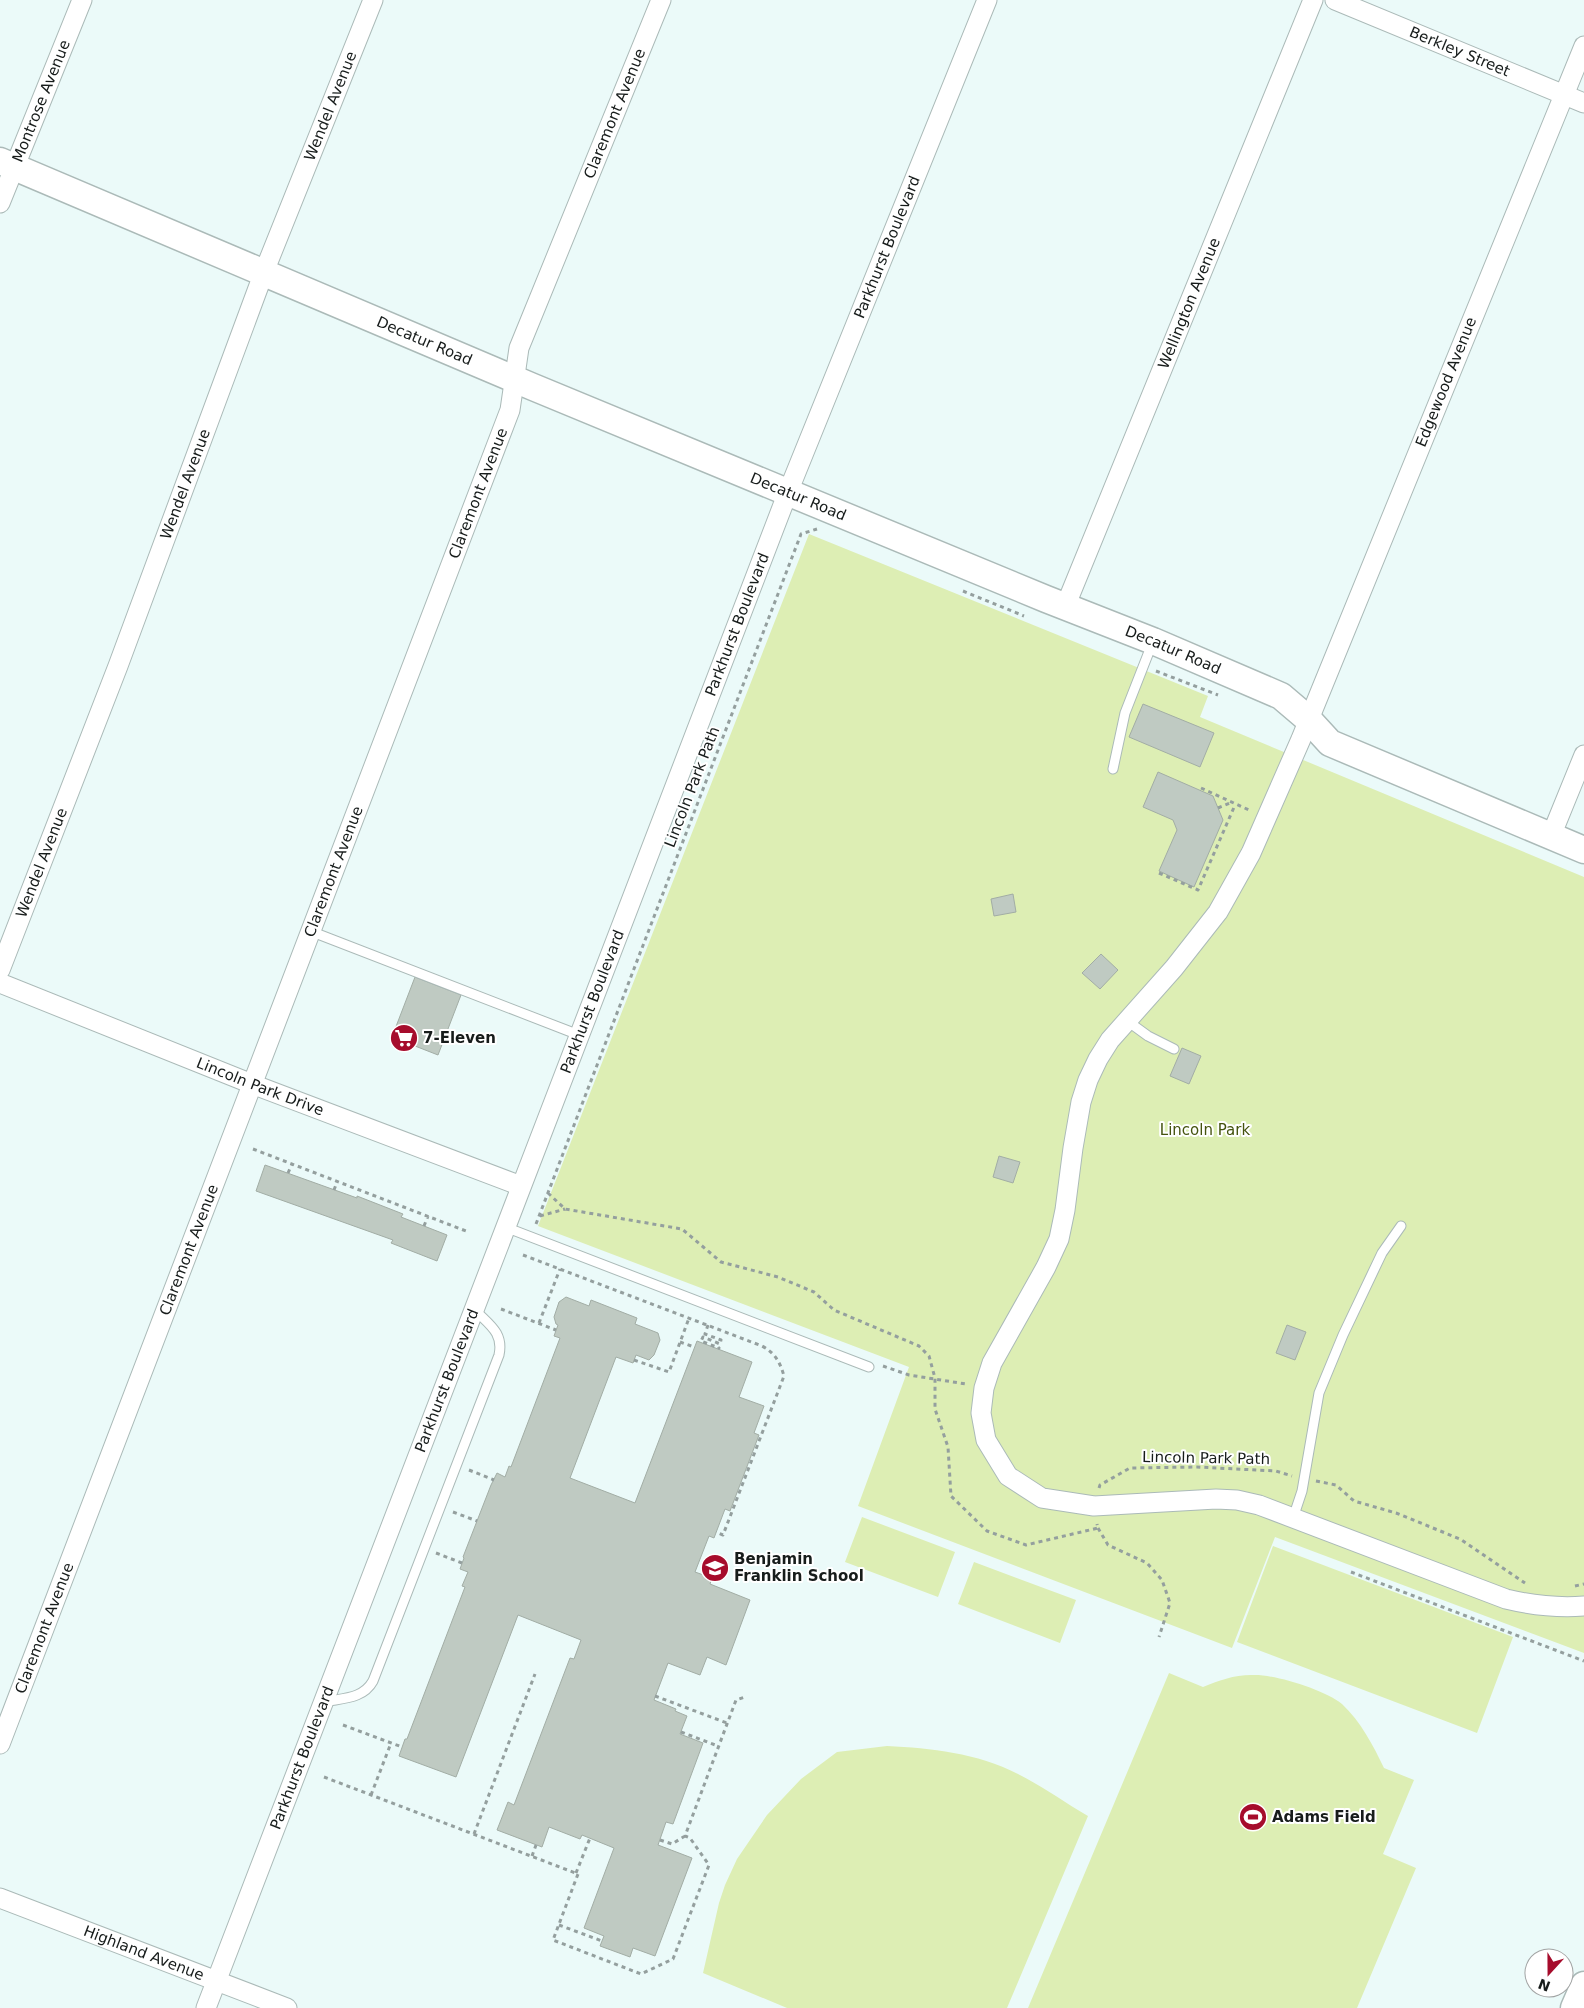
<svg xmlns="http://www.w3.org/2000/svg" width="1584" height="2008" font-family="'DejaVu Sans',sans-serif">
<rect width="100%" height="100%" fill="#ebfaf9"/>
<path fill="#ddeeb4" d="M809,534l399,162 -8,21 384,160v776l-309,-116 -43,111 -374,-142 51,-139 -371,-141z
M862,1517l93,35 -17,45 -93,-35z
M1273,1546l240,91 -36,96 -240,-91z
M974,1562l102,38 -16,43 -102,-39z
M1169,1673l34,14c16,-7 34,-13 52,-12 22,0 70,15 87,29 19,18 31,41 42,64l30,12 -31,74 33,14 -59,140h-329z
M887,1746c44,2 90,7 131,28 24,12 46,28 70,42l-81,192h-220l-84,-35 16,-70 6,-18 12,-26 30,-44 34,-36 36,-27z"/>
<path fill="#bfcac2" stroke="#a2ada5" d="M1143,704l71,29 -14,34 -71,-30z
M1158,772l55,24 10,24 -29,67 -35,-16 18,-41 -4,-10 -30,-13z
M1013,894l3,18 -22,4 -3,-17z
M1101,954l17,16 -18,19 -18,-16z
M415,977l46,18 -23,60 -46,-18z
M1182,1048l19,8 -12,28 -19,-8z
M999,1156l21,6 -7,21 -20,-6z
M265,1165l92,33v-2l46,18 -2,3 46,18 -10,26 -46,-18 2,-3 -137,-49z
M566,1297l23,9 2,-6 46,18 -2,6 23,9 2,7 -6,15 -5,5 -13,-5 -3,8 -17,-6 -46,121 65,25 62,-162 55,21 -13,35 25,9 -10,27 5,2 -29,76 -5,-2 -11,29 -5,-2 -14,36 17,6 -2,6 40,16 -24,65 -19,-8 -7,18 -32,-12 -14,37 22,9 -1,2 12,5 -7,18 23,9 -30,81 -7,-2 -8,23 34,13 -37,98 -22,-8 -3,9 -30,-11 4,-10 -20,-8 30,-80 -32,-13 -2,4 -31,-12 -7,20 -45,-17 11,-28 6,3 56,-147 4,1 7,-19 -63,-25 -62,162 -57,-21 6,-17h2l58,-152 -3,-1 6,-14 -8,-3 4,-11 -1,-1 28,-72 6,-12 8,4 4,-11 2,1 49,-129 -6,-2 4,-11 -2,-1 -2,-7 5,-15z
M1287,1325l19,7 -11,28 -19,-7z"/>
<g fill="none" stroke-linecap="round" stroke-linejoin="round">
<defs>
<path id="lane" d="M1113,769l12,-56 27,-69
M310,931l269,104
M1126,1020l22,16 26,13
M505,1227l364,140
M1293,1518l9,-27 17,-98 24,-58 39,-82 19,-27
M324,1702c19,-4 39,-3 49,-21l126,-326c5,-23 -11,-31 -25,-46"/>
<g id="street">
<path id="s1" d="M1335,0l249,103"/>
<path d="M1584,46l-283,693 -50,114 -33,59 -44,56 -64,72 -12,19 -10,21 -7,22 -8,46 -8,62 -6,29 -13,28 -54,96 -8,25 -3,25 5,27 22,36 34,22 52,8 122,-7 21,1 22,5 247,94c25,6 52,9 78,7"/>
<path id="s2" d="M0,203l82,-203"/>
<path id="s3" d="M1065,607l248,-607"/>
<path d="M1551,836l33,-81"/>
<path id="s4" d="M0,970l118,-304 146,-394 109,-272"/>
<path id="s5" d="M0,983l252,101 269,102"/>
<path id="s6" d="M0,1744l510,-1334 9,-62 142,-348"/>
<path id="s7" d="M0,1898l287,110"/>
<path id="s8" d="M206,2008l582,-1516 199,-492"/>
</g>
<g id="secondary">
<path id="s9" d="M0,161l533,226 513,212 107,42 128,55 27,23 22,24 254,107"/>
<path d="M1574,2008l10,-23"/>
</g>
</defs>
<use href="#lane" stroke="#abbab8" stroke-width="11"/>
<use href="#street" stroke="#abbab8" stroke-width="21"/>
<use href="#secondary" stroke="#abbab8" stroke-width="29"/>
<path stroke="#949f9e" stroke-width="3" stroke-dasharray="4 4" stroke-linecap="butt" d="M963,591l61,25
M1156,671l62,24
M1201,788l48,22
M1218,808l12,-5
M1159,873l39,17 37,-85
M253,1149l213,82
M288,1173l4,-9
M334,1190l3,-8
M548,1193l17,16 117,20 39,33 57,15 36,15 20,18 85,36 10,10 6,22v31l13,38 3,49 36,35 39,14 72,-17 -1,-4
M540,1216l25,-7
M536,1224l265,-690 16,-5
M424,1226l4,-10
M523,1255l239,91c13,7 18,16 22,30l-61,159 -7,-3
M501,1309l55,21
M539,1323l21,-54
M708,1325l-3,9 16,6 -1,4 -17,-7 -2,4 18,7 -1,1
M680,1342l14,5
M634,1360l35,12 20,-54
M883,1366l26,9 57,9
M469,1470l25,10
M1316,1481l20,4 18,16 42,12 64,26 65,44
M1099,1488l1,-3 30,-17 67,-1 79,4 16,5
M453,1512l24,9
M1098,1528l10,17 39,18 15,17 8,23 -11,34
M436,1553l26,10
M1351,1572l233,89
M1575,1586l9,-2
M655,1696l72,27
M343,1725l59,22
M681,1732l37,14
M324,1777l254,97 -25,66 88,34 32,-15 36,-94 -19,-27 -5,-2 51,-136 9,-3
M371,1795l20,-52
M474,1834l61,-160
M660,1840l12,4 13,-8
M532,1856l4,-11
M576,1873l14,-35
M559,1925l43,16"/>
<use href="#lane" stroke="#fff" stroke-width="9"/>
<use href="#street" stroke="#fff" stroke-width="19"/>
<use href="#secondary" stroke="#fff" stroke-width="26"/>
</g>
<defs>
<symbol id="supermarket-disc" viewBox="-11 -11 22 22"><circle r="9.5" fill="#a60c2c" stroke="#fff"/><path d="M-6-5.5h2.5l.6 2H6L4.5 2H-2.5L-4.4-4H-6ZM-1.5 3.2a1.3 1.3 0 1 0 .1 0ZM3 3.2a1.3 1.3 0 1 0 .1 0Z" fill="#fff"/></symbol>
<symbol id="school-disc" viewBox="-11 -11 22 22"><circle r="9.5" fill="#a60c2c" stroke="#fff"/><path d="M0-5L7-2L0 1L-7-2ZM-4 1L0 2.5L4 1V4Q0 6-4 4Z" fill="#fff"/></symbol>
<symbol id="stadium-disc" viewBox="-11 -11 22 22"><circle r="9.5" fill="#a60c2c" stroke="#fff"/><path d="M0-5a6.5 5 0 1 0 0 10a6.5 5 0 1 0 0-10ZM-3.5-1.8h7v3.6h-7Z" fill="#fff"/></symbol>
</defs>
<g fill-rule="evenodd">
<use href="#supermarket-disc" x="388" y="1022" width="32" height="32"/>
<use href="#school-disc" x="699" y="1552" width="32" height="32"/>
<use href="#stadium-disc" x="1237" y="1801" width="32" height="32"/>
</g>
<g text-anchor="middle" stroke-width="4" stroke-linejoin="round" paint-order="stroke">
<g font-size="15" fill="#171c1b" stroke="#fff">
<text dy="5" stroke="none"><textPath href="#s1" startOffset="135">Berkley Street</textPath></text>
<text dy="5" stroke="none"><textPath href="#s2" startOffset="110">Montrose Avenue</textPath></text>
<text dy="5" stroke="none"><textPath href="#s4" startOffset="925">Wendel Avenue</textPath></text>
<text dy="5" stroke="none"><textPath href="#s6" startOffset="1744">Claremont Avenue</textPath></text>
<text dy="5" stroke="none"><textPath href="#s8" startOffset="1888">Parkhurst Boulevard</textPath></text>
<text dy="5" stroke="none"><textPath href="#s3" startOffset="328">Wellington Avenue</textPath></text>
<text dy="5" stroke="none"><textPath href="#s9" startOffset="461">Decatur Road</textPath></text>
<text transform="translate(1446 382) rotate(-68)" y="5">Edgewood Avenue</text>
<text dy="5" stroke="none"><textPath href="#s4" startOffset="520">Wendel Avenue</textPath></text>
<text dy="5" stroke="none"><textPath href="#s6" startOffset="1339">Claremont Avenue</textPath></text>
<text dy="5" stroke="none"><textPath href="#s9" startOffset="866">Decatur Road</textPath></text>
<text dy="5" stroke="none"><textPath href="#s8" startOffset="1482">Parkhurst Boulevard</textPath></text>
<text dy="5" stroke="none"><textPath href="#s9" startOffset="1271">Decatur Road</textPath></text>
<text transform="translate(692 787) rotate(-69)" y="5">Lincoln Park Path</text>
<text dy="5" stroke="none"><textPath href="#s4" startOffset="115">Wendel Avenue</textPath></text>
<text dy="5" stroke="none"><textPath href="#s6" startOffset="934">Claremont Avenue</textPath></text>
<text dy="5" stroke="none"><textPath href="#s8" startOffset="1078">Parkhurst Boulevard</textPath></text>
<text dy="5" stroke="none"><textPath href="#s5" startOffset="280">Lincoln Park Drive</textPath></text>
<text dy="5" stroke="none"><textPath href="#s6" startOffset="529">Claremont Avenue</textPath></text>
<text dy="5" stroke="none"><textPath href="#s8" startOffset="672">Parkhurst Boulevard</textPath></text>
<text transform="translate(1206 1458) rotate(1)" y="5">Lincoln Park Path</text>
<text dy="5" stroke="none"><textPath href="#s6" startOffset="124">Claremont Avenue</textPath></text>
<text dy="5" stroke="none"><textPath href="#s8" startOffset="268">Parkhurst Boulevard</textPath></text>
<text dy="5" stroke="none"><textPath href="#s7" startOffset="154">Highland Avenue</textPath></text>
</g>
<g font-size="15" font-weight="bold" fill="#171c1b" stroke="#fff" text-anchor="start">
<text x="423" y="1043">7-Eleven</text>
<text x="734" y="1564">Benjamin<tspan x="734" dy="17">Franklin School</tspan></text>
<text x="1272" y="1822">Adams Field</text>
</g>
<g font-size="15" fill="#44530e" stroke="#fff">
<text x="1205" y="1135">Lincoln Park</text>
</g>
</g>
<g transform="translate(1549 1973) rotate(201)"><circle r="24" fill="#ffffff" stroke="#a2a4a4"/>
<path d="M0-4L9 19L0 12L-9 19Z" fill="#a60c2c"/>
<text y="-8" font-size="14" font-weight="bold" text-anchor="middle" fill="#171c1b">N</text>
</g>
</svg>
